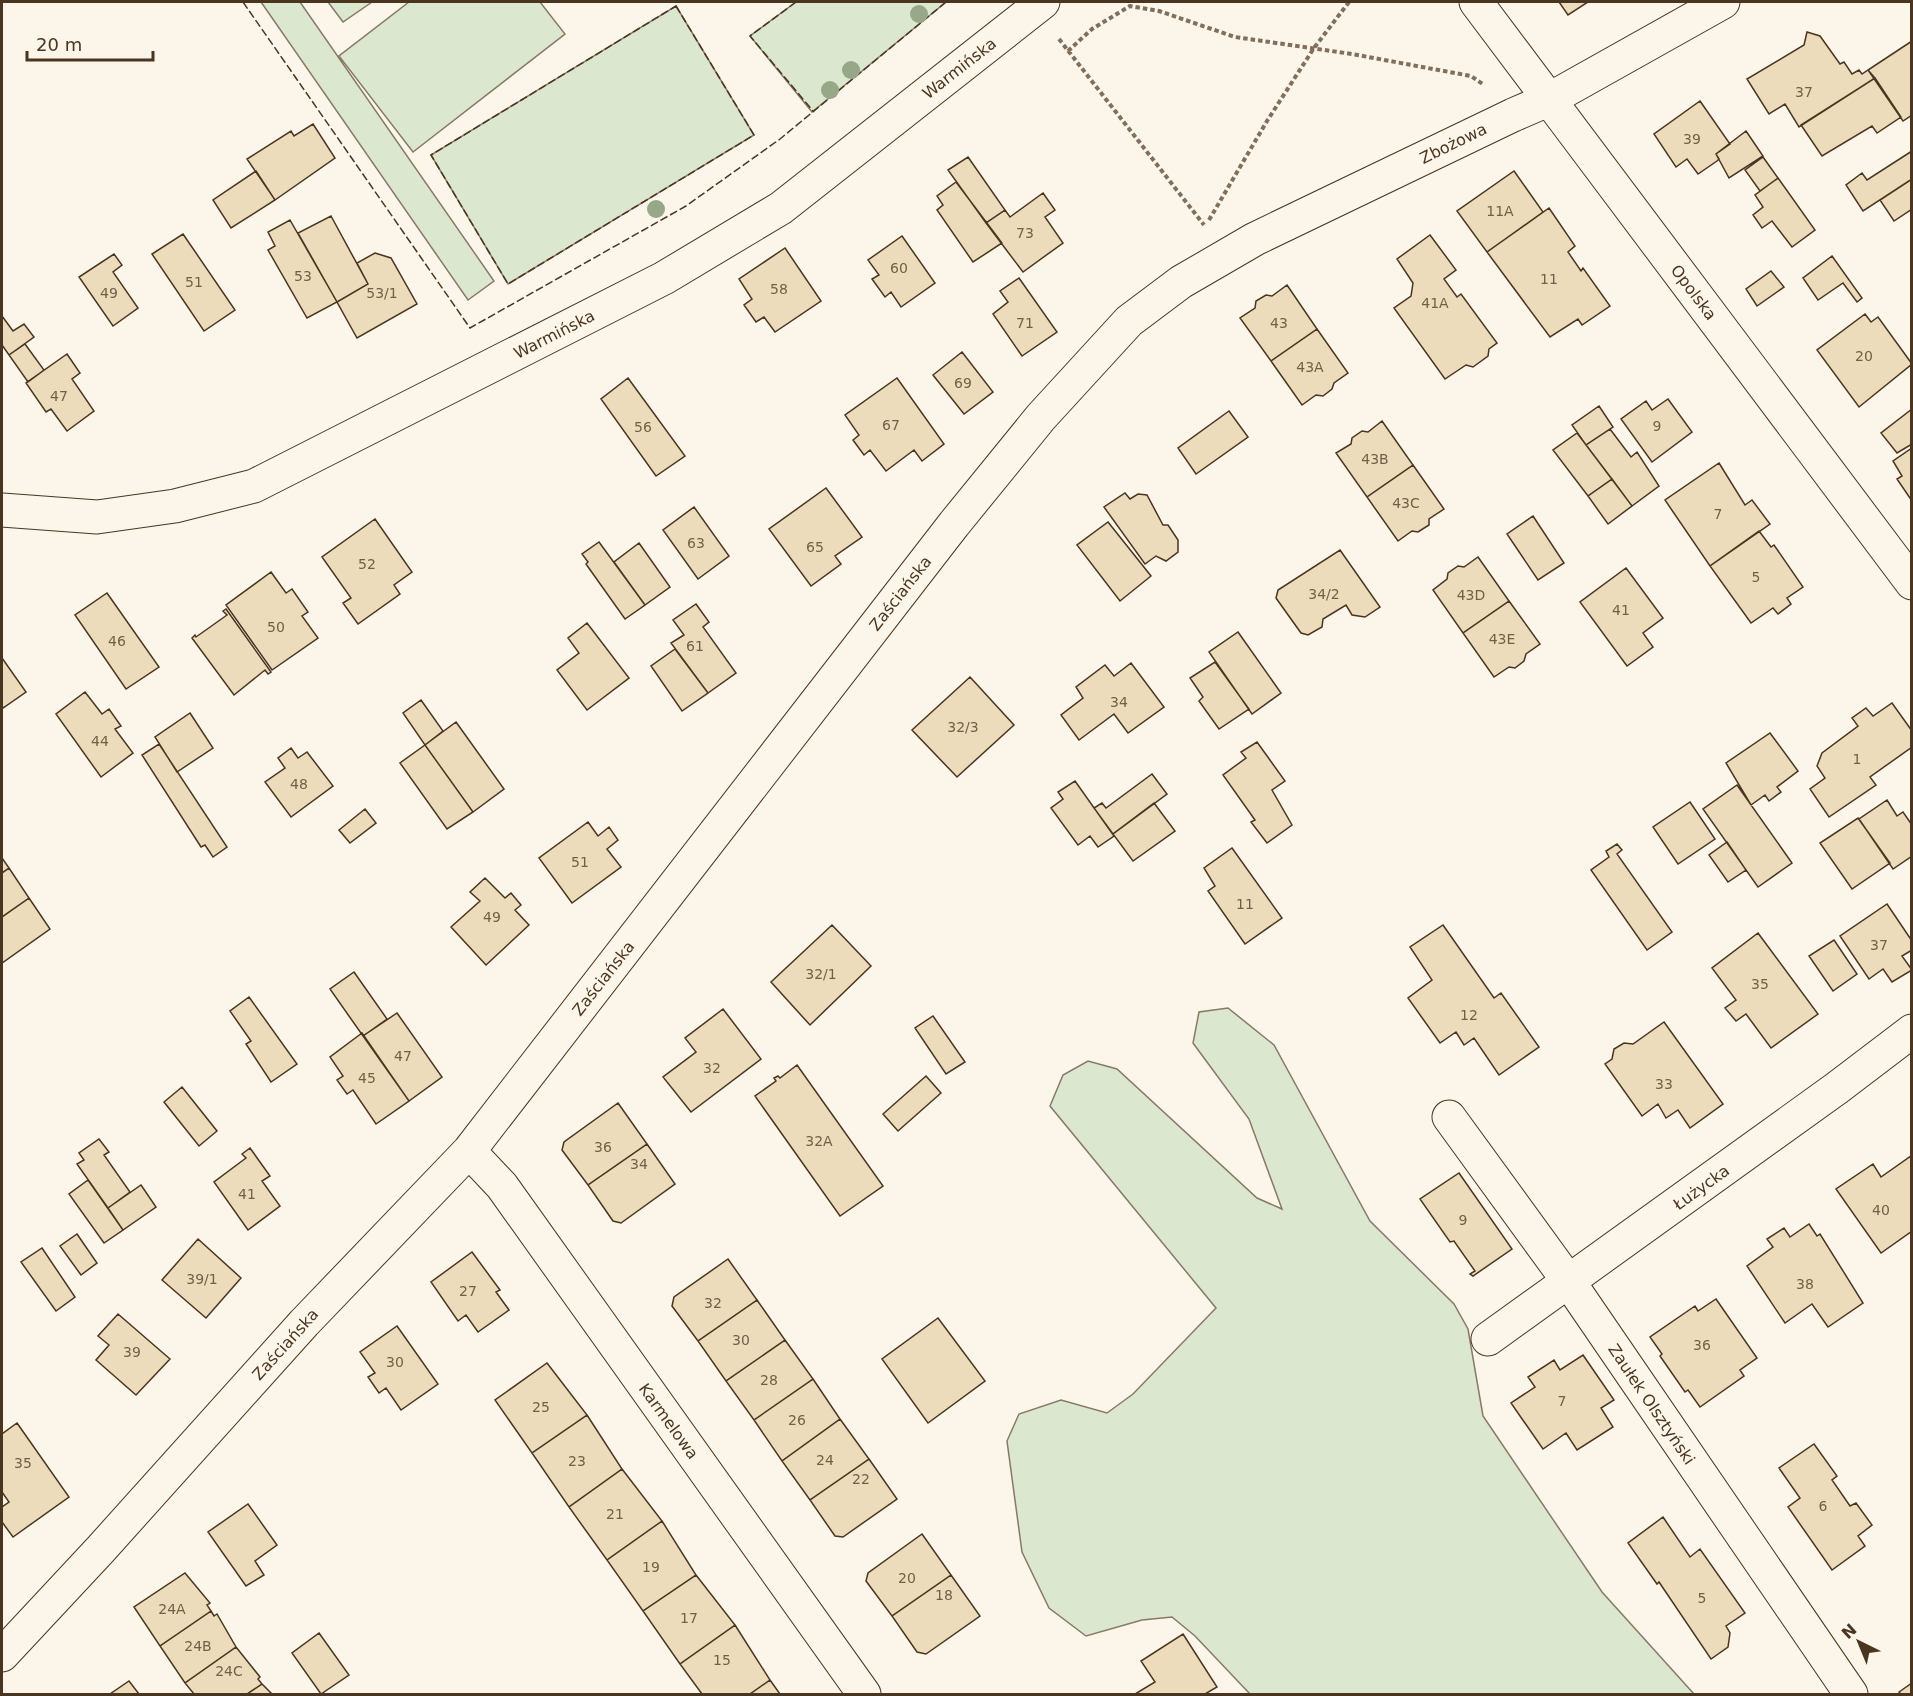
<svg xmlns="http://www.w3.org/2000/svg" width="1913" height="1696" font-family="'DejaVu Sans',sans-serif">
<rect width="100%" height="100%" fill="#fbf6e9"/>
<path fill="#dce7d0" stroke="#887966" stroke-width="1.5" d="M261,2h39l194,279 -26,19z
M328,2h44l-29,20z
M409,2h131l25,32 -152,118 -74,-96z
M796,2h150l-134,110 -62,-76z
M676,6l78,129 -246,149 -77,-129z
M1228,1008l46,37 96,176 84,83 14,25 15,87 119,176 92,102h-444l-55,-58 -23,-19 -30,3 -56,16 -37,-28 -27,-56 -15,-111 12,-27 42,-14 46,13 26,-19 83,-86 -166,-202 13,-31 25,-14 29,8 140,129 25,11 -33,-90 -56,-76 6,-31z"/>
<path fill="#ecdcbc" stroke="#4a3520" stroke-width="1.5" d="M1559,2h29l-20,13z
M1807,32l13,4 20,28 4,-2 8,12 7,-4 3,4 6,-4 7,8 -76,49 -14,-23 -16,10 -22,-35 57,-34z
M1912,41v74l-9,6 -35,-51z
M1875,78l26,39 -24,16 -5,-7 -50,30 -21,-31z
M1700,101l30,43 -14,10 3,5 -2,2 -19,13 -11,-15 -11,8 -22,-33z
M313,124l22,34 -60,42 -28,-41 44,-28 3,5z
M1746,131l17,25 -34,22 -13,-24z
M1912,151v28l-49,32 -17,-26 16,-12 5,7z
M968,157l37,53 -19,13 -38,-53z
M1763,157l15,21 -18,13 -15,-21z
M256,171l19,29 -44,28 -18,-28z
M1514,171l29,41 -56,40 -30,-41z
M1778,178l37,52 -23,17 -20,-26 -10,7 -9,-13 10,-8 -8,-12z
M1912,179v30l-18,12 -14,-21z
M956,182l46,61 -29,19 -36,-52 6,-5 -6,-9z
M1043,193l12,17 -10,7 18,26 -40,29 -37,-49 19,-13 5,7z
M1549,208l26,38 -7,6 13,19 2,-3 27,38 -28,19 -4,-6 -28,18 -63,-85z
M331,216l37,68 -31,18 -39,-69z
M290,220l47,82 -30,16 -39,-68 7,-4 -7,-14z
M183,234l52,76 -31,21 -52,-77z
M1430,235l26,35 -12,9 13,18 4,-3 36,49 -8,6 -1,7 -15,11 -7,-2 -21,14 -51,-71 17,-12 2,-13 -16,-24z
M902,236l33,47 -34,24 -10,-15 -6,5 -13,-18 7,-4 -11,-15z
M785,248l36,53 -46,31 -11,-15 -8,5 -12,-17 8,-6 -13,-20z
M375,253l16,5 26,46 -60,34 -20,-36 31,-18 -11,-21z
M114,254l8,11 -9,7 25,36 -25,18 -34,-49z
M1832,256l30,42 -5,4 -14,-19 -25,17 -15,-22z
M1771,271l13,16 -27,19 -11,-17z
M1019,278l38,54 -35,24 -29,-42 15,-12 -8,-11z
M1287,285l30,44 -46,32 -31,-43 15,-10 1,-7 10,-6 6,1z
M1865,314l6,8 7,-5 34,47 -53,43 -42,-57z
M2,316l11,15 11,-7 10,13 -25,18 -7,-10z
M1317,329l31,44 -14,10 -2,6 -9,7 -7,-1 -14,10 -31,-44z
M25,344l19,26 -16,12 -19,-27z
M962,352l31,40 -29,22 -31,-39z
M67,354l13,19 -8,6 22,32 -27,20 -16,-22 -5,3 -20,-29z
M628,378l57,78 -29,20 -55,-77z
M897,378l47,66 -22,17 -8,-11 -28,21 -16,-21 -6,5 -11,-15 6,-5 -14,-20z
M1668,399l24,33 -40,30 -31,-43 25,-18 6,9z
M1599,406l14,21 -27,18 -14,-20z
M1912,409v35l-15,9 -16,-20z
M1229,411l19,26 -52,37 -18,-26z
M1382,421l31,44 -46,32 -31,-44 15,-9 1,-6 10,-7 6,1z
M1610,429l21,28 6,-5 22,34 -27,20 -46,-61z
M1577,433l35,46 -24,17 -35,-46z
M1912,448v53l-15,-22 5,-3 -9,-15z
M1719,463l26,42 7,-5 18,24 -60,42 -45,-66z
M1413,465l31,44 -15,10v6l-11,7 -6,-1 -14,10 -31,-44z
M1612,479l20,27 -24,18 -20,-28z
M826,488l36,49 -27,19 6,8 -30,22 -42,-57z
M1125,493l5,6 8,-5 9,1 16,30h5l10,15v12l-12,9 -10,-5 -11,8 -41,-57z
M694,507l35,49 -31,23 -35,-49z
M1533,516l31,47 -26,17 -31,-46z
M375,519l37,53 -18,13 6,9 -42,30 -15,-21 8,-5 -29,-41z
M1108,522l43,54 -31,25 -43,-56z
M1759,531l12,16 3,-2 29,42 -16,11 4,6 -13,10 -5,-6 -22,15 -41,-57z
M599,542l46,63 -20,14 -39,-55 2,-2 -6,-8z
M639,543l31,44 -25,18 -31,-43z
M1340,550l40,57 -15,10 -13,-2 -6,-10 -23,14 -1,8 -14,8 -7,-2 -25,-35 2,-8z
M1478,557l31,44 -46,32 -30,-43 14,-11 1,-6 10,-7 6,1z
M1626,568l37,50 -20,15 10,14 -26,19 -47,-64z
M271,572l15,21 6,-4 16,23 -6,4 16,22 -46,32 -46,-65z
M107,593l52,74 -33,22 -51,-74z
M1509,601l31,43 -14,10 -2,7 -9,7 -6,-1 -15,10 -31,-44z
M696,604l13,18 -6,5 33,46 -28,20 -37,-50 13,-8 -11,-15z
M226,609l45,63 -3,2 -3,-4 -31,25 -42,-57 3,-3 1,2 31,-22 -4,-4z
M587,623l42,55 -42,32 -30,-40 22,-17 -11,-15z
M1238,632l43,61 -29,21 -43,-62z
M675,649l33,44 -26,18 -31,-45z
M2,658l24,34 -23,16 -1,-3z
M1215,662l34,47 -30,20 -20,-28 4,-4 -13,-19z
M1131,663l33,44 -36,26 -14,-19 -35,26 -18,-25 22,-17 -7,-11 29,-22 9,11z
M970,677l44,48 -57,52 -45,-47z
M85,692l17,22 7,-5 12,17 -6,3 18,24 -32,24 -45,-63z
M421,700l22,31 -18,14 -22,-32z
M1892,703l20,28v16l-42,30 6,8 -47,32 -19,-28 15,-11 -8,-12 5,-13 36,-27 -6,-8 14,-10 7,8z
M190,713l23,35 -36,24 -22,-35z
M456,722l48,67 -31,23 -48,-67z
M1770,733l28,38 -21,16 4,5 -12,9 -4,-6 -14,10 -25,-42z
M1257,742l28,39 -13,9 20,35 -25,18 -16,-21 4,-2 -32,-45 23,-17 -5,-6z
M159,744l68,103 -14,10 -8,-12 -4,2 -59,-92z
M425,745l48,67 -26,17 -47,-66z
M291,748l7,10 9,-6 26,34 -42,31 -26,-35 20,-14 -7,-10z
M1152,774l15,20 -54,40 -19,-26 8,-5 4,5z
M1075,781l39,55 -16,11 -8,-11 -12,9 -27,-37 12,-9 -5,-7z
M1737,785l55,78 -34,24 -55,-78z
M1887,800l10,16 6,-4 9,13v31l-19,13 -34,-50z
M1690,802l25,37 -37,25 -25,-37z
M1154,803l21,28 -42,30 -20,-27z
M365,809l11,14 -26,20 -11,-13z
M1858,818l32,45 -38,26 -32,-46z
M588,822l10,14 11,-9 9,13 -11,9 14,18 -49,36 -33,-45z
M1727,842l19,28 -18,12 -19,-27z
M1617,844l5,6 -5,4 55,78 -25,18 -56,-80 18,-13 -3,-6z
M1232,848l50,70 -37,26 -37,-53 7,-5 -11,-18z
M2,858l7,10 -7,5z
M9,868l20,30 -27,19v-44z
M485,878l20,20 6,-5 10,12 -6,5 14,15 -43,40 -35,-38 29,-26 -10,-9z
M29,898l21,31 -48,34v-46z
M1887,904l25,37v9l-10,6 10,14 -20,12 -9,-13 -14,10 -29,-43z
M832,925l39,41 -61,59 -39,-43z
M1443,925l51,73 7,-5 38,54 -40,28 -25,-37 -10,7 -8,-13 -16,11 -32,-45 24,-18 -22,-33z
M1758,933l60,81 -47,34 -25,-34 -10,7 -11,-13 11,-8 -24,-32z
M1834,940l23,34 -24,17 -24,-35z
M354,972l33,47 -24,17 -33,-47z
M249,997l48,67 -26,18 -25,-38 5,-3 -21,-30z
M723,1009l38,50 -70,53 -28,-35 33,-25 -11,-14z
M397,1013l45,64 -33,24 -46,-65z
M933,1016l32,46 -19,12 -31,-46z
M1664,1022l59,82 -33,24 -12,-18 -12,8 -8,-14 -16,12 -37,-52 7,-5 2,-10 10,-6 9,1z
M362,1033l47,68 -33,23 -23,-34 -6,4 -10,-14 6,-4 -13,-19z
M797,1065l86,121 -43,30 -85,-120 21,-15 -2,-3 4,-2 2,2z
M926,1076l15,17 -43,38 -15,-17z
M182,1087l35,44 -18,15 -35,-44z
M618,1103l29,41 -59,41 -26,-35 2,-8z
M99,1139l10,13 -5,3 26,37 -22,16 -31,-44 7,-4 -5,-7z
M647,1144l28,40 -54,39 -8,-2 -25,-36z
M250,1148l20,28 -8,5 18,25 -32,24 -34,-48 32,-24 -4,-4z
M1911,1156l1,75 -31,22 -45,-64 37,-25 8,13z
M1459,1173l53,76 -39,27 -3,-2 5,-3 -21,-30 -4,1 -30,-43z
M88,1180l35,50 -19,13 -35,-49z
M141,1185l15,22 -33,23 -15,-22z
M1809,1224l8,12 3,-2 43,69 -35,24 -16,-23 -27,19 -38,-57 26,-19 -6,-8 17,-11 6,9z
M77,1234l20,29 -16,12 -21,-29z
M198,1239l43,39 -35,40 -44,-38z
M42,1248l33,49 -19,14 -35,-49z
M472,1252l28,38 -4,2 13,18 -31,22 -12,-17 -8,6 -27,-39z
M728,1259l29,41 -59,41 -26,-35 2,-9z
M1716,1299l41,59 -17,12 4,6 -44,31 -12,-17 -3,2 -25,-36 2,-2 -12,-17 45,-31 3,5z
M757,1300l28,40 -59,41 -28,-40z
M118,1314l52,45 -34,36 -40,-35 13,-15 -11,-9z
M938,1318l47,63 -57,42 -46,-64z
M397,1326l41,58 -37,26 -15,-22 -7,5 -11,-16 7,-4 -15,-21z
M785,1340l28,39 -59,41 -28,-39z
M1583,1355l31,45 -13,8 12,19 -36,23 -11,-17 -23,16 -32,-46 24,-16 -7,-10 26,-17 6,10z
M547,1363l40,52 -55,38 -37,-53z
M813,1379l27,40 -58,42 -28,-41z
M587,1415l35,54 -53,38 -37,-54z
M840,1419l29,40 -59,41 -28,-39z
M17,1423l52,74 -56,40 -11,-15v-15l7,-5 -7,-10v-58z
M1814,1444l23,32 -5,4 18,26 6,-3 16,22 -14,11 7,10 -33,24 -44,-63 12,-9 -21,-30z
M869,1459l28,40 -54,38 -8,-1 -25,-36z
M622,1469l40,52 -55,39 -38,-53z
M248,1504l29,41 -22,16 9,14 -18,11 -38,-54z
M1663,1517l27,40 10,-8 45,64 -19,13 4,7 -2,14 -17,12 -52,-77 -2,2 -29,-41z
M662,1521l34,54 -53,36 -36,-51z
M922,1534l29,41 -59,41 -26,-35 2,-8z
M185,1573l25,30 -3,2 4,6 -51,35 -26,-39z
M696,1575l39,50 -55,39 -37,-53z
M951,1575l29,41 -54,38 -9,-2 -25,-36z
M211,1611l3,5 3,-2 19,33 -51,36 -25,-37z
M735,1625l35,55 -20,14h-48l-22,-30z
M319,1633l30,42 -28,19 -29,-41z
M1183,1634l34,53 -12,7h-70l20,-12 -14,-21z
M236,1647l24,30 -2,2 4,5 -15,10h-53l-9,-11z
M770,1680l10,14h-30z
M129,1681l10,13h-29z
M1912,1683v11h-11l-2,-2z
M262,1684l10,10h-25z"/>
<g fill="none" stroke-linecap="round" stroke-linejoin="round">
<defs>
<path id="minor" d="M1476,2l436,581
M2,510l95,7 78,-11 79,-20 410,-208 117,-70 262,-206
M1449,1117l120,165 282,412
M469,1151l33,35 362,508
M1488,1339l349,-251 75,-57
M2,1655l98,-105 204,-227 165,-172 485,-627 87,-107 88,-96 52,-39 74,-43 258,-124 37,-16 173,-97"/>
</defs>
<use href="#minor" stroke="#4a3520" stroke-width="35"/>
<path stroke="#7f6f5c" stroke-width="4" stroke-dasharray="4.5 3" stroke-linecap="butt" d="M1059,39l145,186
M1068,51l24,-22 38,-23 29,5 76,26 117,17 119,22 13,9
M1209,220l58,-99 47,-73 35,-46"/>
<use href="#minor" stroke="#fbf6e9" stroke-width="33"/>
<path stroke="#4a3520" stroke-width="1.5" stroke-dasharray="8 3" stroke-linecap="butt" d="M243,2l227,326 216,-122 94,-67 166,-137
M796,2l-46,34 63,75
M676,6l78,129 -246,149 -77,-129z"/>
</g>
<g fill="#96a887">
<circle cx="919" cy="14" r="9"/>
<circle cx="851" cy="70" r="9"/>
<circle cx="830" cy="90" r="9"/>
<circle cx="656" cy="209" r="9"/>
</g>
<g text-anchor="middle" stroke-width="4.5" stroke-linejoin="round" paint-order="stroke">
<g font-size="14" fill="#725f47">
<text x="1804" y="97">37</text>
<text x="1692" y="144">39</text>
<text x="1500" y="216">11A</text>
<text x="1025" y="238">73</text>
<text x="899" y="273">60</text>
<text x="303" y="281">53</text>
<text x="1549" y="284">11</text>
<text x="194" y="287">51</text>
<text x="779" y="294">58</text>
<text x="109" y="298">49</text>
<text x="382" y="298">53/1</text>
<text x="1435" y="308">41A</text>
<text x="1025" y="328">71</text>
<text x="1279" y="328">43</text>
<text x="1864" y="361">20</text>
<text x="1310" y="372">43A</text>
<text x="963" y="388">69</text>
<text x="59" y="401">47</text>
<text x="891" y="430">67</text>
<text x="1657" y="431">9</text>
<text x="643" y="432">56</text>
<text x="1375" y="464">43B</text>
<text x="1406" y="508">43C</text>
<text x="1718" y="519">7</text>
<text x="696" y="548">63</text>
<text x="815" y="552">65</text>
<text x="367" y="569">52</text>
<text x="1756" y="582">5</text>
<text x="1324" y="599">34/2</text>
<text x="1471" y="600">43D</text>
<text x="1621" y="615">41</text>
<text x="276" y="632">50</text>
<text x="1502" y="644">43E</text>
<text x="117" y="646">46</text>
<text x="695" y="651">61</text>
<text x="1119" y="707">34</text>
<text x="963" y="732">32/3</text>
<text x="100" y="746">44</text>
<text x="1857" y="764">1</text>
<text x="299" y="789">48</text>
<text x="580" y="867">51</text>
<text x="1245" y="909">11</text>
<text x="492" y="922">49</text>
<text x="1879" y="950">37</text>
<text x="821" y="979">32/1</text>
<text x="1760" y="989">35</text>
<text x="1469" y="1020">12</text>
<text x="403" y="1061">47</text>
<text x="712" y="1073">32</text>
<text x="367" y="1083">45</text>
<text x="1664" y="1089">33</text>
<text x="819" y="1146">32A</text>
<text x="603" y="1152">36</text>
<text x="639" y="1169">34</text>
<text x="247" y="1199">41</text>
<text x="1881" y="1215">40</text>
<text x="1463" y="1225">9</text>
<text x="202" y="1284">39/1</text>
<text x="1805" y="1289">38</text>
<text x="468" y="1296">27</text>
<text x="713" y="1308">32</text>
<text x="741" y="1345">30</text>
<text x="1702" y="1350">36</text>
<text x="132" y="1357">39</text>
<text x="395" y="1367">30</text>
<text x="769" y="1385">28</text>
<text x="1562" y="1406">7</text>
<text x="541" y="1412">25</text>
<text x="797" y="1425">26</text>
<text x="825" y="1465">24</text>
<text x="577" y="1466">23</text>
<text x="23" y="1468">35</text>
<text x="861" y="1484">22</text>
<text x="1823" y="1511">6</text>
<text x="615" y="1519">21</text>
<text x="651" y="1572">19</text>
<text x="907" y="1583">20</text>
<text x="944" y="1600">18</text>
<text x="1702" y="1603">5</text>
<text x="172" y="1614">24A</text>
<text x="689" y="1623">17</text>
<text x="198" y="1651">24B</text>
<text x="722" y="1665">15</text>
<text x="229" y="1676">24C</text>
</g>
<g font-size="16" fill="#4a3520" stroke="#fbf6e9">
<text transform="translate(959 68) rotate(-38)" y="6">Warmińska</text>
<text transform="translate(1453 143) rotate(-26)" y="6">Zbożowa</text>
<text transform="translate(1694 292) rotate(53)" y="6">Opolska</text>
<text transform="translate(554 334) rotate(-27)" y="6">Warmińska</text>
<text transform="translate(900 593) rotate(-52)" y="6">Zaściańska</text>
<text transform="translate(603 978) rotate(-52)" y="6">Zaściańska</text>
<text transform="translate(1701 1187) rotate(-36)" y="6">Łużycka</text>
<text transform="translate(285 1344) rotate(-48)" y="6">Zaściańska</text>
<text transform="translate(1652 1404) rotate(56)" y="6">Zaułek Olsztyński</text>
<text transform="translate(669 1421) rotate(54)" y="6">Karmelowa</text>
</g>
</g>
<rect width="1913" height="1696" fill="none" stroke="#4a3520" stroke-width="6"/>
<g transform="translate(1859 1642) rotate(317)" stroke="#fbf6e9" stroke-width="4.5" paint-order="stroke">
<path d="M0-4.5L10 22L0 15L-10 22Z" fill="#4a3520"/>
<text y="-9" font-size="16" font-weight="bold" text-anchor="middle" fill="#4a3520">N</text>
</g>
<path d="M27 51v9h126v-9" fill="none" stroke="#4a3520" stroke-width="3"/>
<text x="36" y="51" font-size="18" fill="#4a3520" stroke="#fbf6e9" stroke-width="4.5" paint-order="stroke">20 m</text>
</svg>
